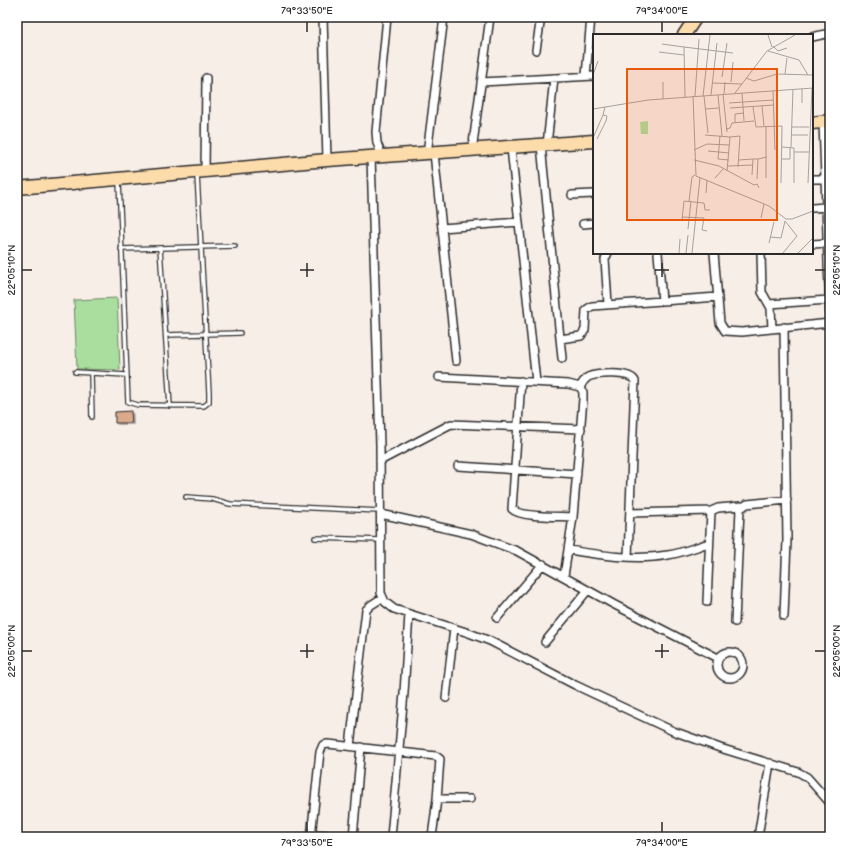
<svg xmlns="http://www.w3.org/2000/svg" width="847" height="854" font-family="'Balsamiq Sans',sans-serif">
<defs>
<filter id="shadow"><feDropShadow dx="2.5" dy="2.5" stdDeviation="0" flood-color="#0004"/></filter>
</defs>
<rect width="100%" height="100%" fill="#f8eee8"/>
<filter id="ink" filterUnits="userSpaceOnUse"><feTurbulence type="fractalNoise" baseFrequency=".025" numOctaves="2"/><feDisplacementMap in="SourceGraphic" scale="8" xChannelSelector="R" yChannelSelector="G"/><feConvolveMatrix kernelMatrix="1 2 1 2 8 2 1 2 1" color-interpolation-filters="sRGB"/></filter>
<g filter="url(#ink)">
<path fill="#aade9f" stroke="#6a8465" d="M117,298l3,72 -43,-1 -3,-69z"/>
<path fill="#daaa8c" stroke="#2b2b2b" filter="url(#shadow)" d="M131,411l1,12h-17v-11z"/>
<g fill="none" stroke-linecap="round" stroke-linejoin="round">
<defs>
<path id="service" d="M119,181l9,221 10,3 66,1 5,-4v-9l-12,-218
M160,248l10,158
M121,249l114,-3
M166,335l74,-2
M75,372l51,3
M91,373l1,44
M186,497l26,2 18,5 150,7
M315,538l65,2"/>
<path id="minor" d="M323,17l4,143
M812,37l18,-4
M536,50l5,-33
M586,76l5,-59
M481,82l113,-6
M823,122l7,194
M541,145l21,213
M547,145l7,-67
M511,148l25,234
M472,151l18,-134
M434,153l22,208
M427,154l17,-137
M382,156l-5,-13 -1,-11 11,-115
M371,157l9,288 1,148 4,9 9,7 75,24 21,8 85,44 98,46 47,17 78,24 9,5 23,26
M205,171l1,-93
M812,179h13
M572,195l22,-1
M812,208l14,-1
M583,224l11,-1
M442,228l77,-6
M812,244l16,-1
M658,253l4,48
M714,253l6,70 5,8 17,1 88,-9
M761,253l1,39 9,16 1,21
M608,304l-3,-45 3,-6
M769,304l60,-4
M784,327l3,213 -3,76
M560,339l21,-3 4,-6 1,-20 6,-4 126,-9
M439,377l129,7 12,3 3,5v7l-10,118 -9,59
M521,381l-9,128c9,9 48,7 61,8
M580,387c2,-4 4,-7 8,-10 9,-4 42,-6 47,4l-7,176
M380,461l71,-37 130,5
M458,466l119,8
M630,513l81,-2
M381,514l90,20 46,17 96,53 105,54
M569,550c32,5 66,11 99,5 14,-2 28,-8 41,-12
M707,602l4,-91 7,-3 23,-2
M497,618l46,-54
M735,622l5,-113 7,-5 40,-4
M545,642l43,-52
M717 665a13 13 0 1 1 26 0a13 13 0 1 1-26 0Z
M446,698l8,-70
M350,746l16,-136 5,-5 11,-7
M311,834l42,3
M311,837l9,-85 3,-7 5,-1 108,12 4,3 -3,40h33
M353,837l8,-90
M391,837l13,-144 5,-79
M432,837l5,-38
M758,837l12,-74"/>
<path id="primary" d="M684,35l12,-18
M812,123l18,-2
M17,188l310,-28 267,-19"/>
</defs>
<use href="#service" stroke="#2b2b2b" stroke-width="6"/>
<use href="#minor" stroke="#2b2b2b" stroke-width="10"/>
<use href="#primary" stroke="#2b2b2b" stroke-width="15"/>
<use href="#service" stroke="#fff" stroke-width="3.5"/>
<use href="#minor" stroke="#fff" stroke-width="7"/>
<use href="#primary" stroke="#fddcac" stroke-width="12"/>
</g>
</g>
<path fill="none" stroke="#2b2b2b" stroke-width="1.5" d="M307,22v10M662,22v10M307,263v14M662,263v14M22,270h10M300,270h14M655,270h14M815,270h10M307,644v14M662,644v14M22,651h10M300,651h14M655,651h14M815,651h10M307,822v10M662,822v10"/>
<g transform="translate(593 34)">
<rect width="220" height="220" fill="#f8eee8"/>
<path d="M55,87v13h-7l-1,-12z" fill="#aade9f"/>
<path fill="none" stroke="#a6a09c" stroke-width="1" d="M175,1l4,12M69,10l22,3M180,12l5,5 9,-3M175,17l31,9 9,15M66,18l25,3M192,40l2,-16M0,41l5,-14M129,43l5,-34M153,44l8,3 23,-7 36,1M138,48l2,-20M119,49l30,1M180,57l2,59M142,59l32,-42 28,-16M149,59l2,28M130,60l4,38M131,60l1,-12M118,61l6,-52M125,61l4,41M100,62l3,80 73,30 17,13h6l21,-8M102,62l4,-57M110,62l7,-61M111,62l4,37M92,63l-1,-50 49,6M70,65v-17M136,69l44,-3M209,69v-14M169,72l2,20M160,73l3,20 26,-1 -1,57M137,74l44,-3M0,75l55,-9 165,-12M112,75l14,-1M142,89v-9l9,-1M173,93v51M199,93h17M133,95l4,-1 2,-5 22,-2M112,101l25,2 -3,34M199,101h16M127,102l-2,23 11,1M137,103l10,-1 -2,31M0,104l10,-23M4,105l9,-18 1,-5 -4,-1 2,-8M189,113l12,1v35M198,113l2,-58M101,116l13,-6 23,1M115,117l21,2M201,118h15M189,125h8v-12M101,126l25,6 35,19 3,-1 2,4M146,126l14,-1M135,132l25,-1M159,141l1,-16h5M122,144l8,-9M164,145l1,-20 9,-2M215,149l4,-95M113,159l1,-13M96,167l3,-24 3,-2M89,183l22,1 -2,12 5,1M168,184l3,-14M89,186l2,-19 20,2 1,7h5M95,195l3,-28M177,203l11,1 4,-17M176,209l5,-21M86,219l1,-14M93,219l2,-18M99,219l8,-75M190,219l14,-17 -12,-15M205,219l15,-15"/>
<path fill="#e8590c" fill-opacity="0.15" stroke="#e8590c" stroke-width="2" d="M34,35h150v151h-150z"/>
<rect width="220" height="220" fill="none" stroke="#2b2b2b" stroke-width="2"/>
</g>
<rect width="847" height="854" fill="none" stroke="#fff" stroke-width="44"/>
<rect x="22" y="22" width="803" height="810" fill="none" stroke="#2b2b2b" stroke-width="1.5"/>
<g font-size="10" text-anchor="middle" fill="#2b2b2b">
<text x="307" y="14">79°33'50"E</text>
<text x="662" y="14">79°34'00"E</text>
<text transform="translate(11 270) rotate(-90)" y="4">22°05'10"N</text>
<text transform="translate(836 270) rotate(-90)" y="4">22°05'10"N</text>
<text transform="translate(11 651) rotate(-90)" y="4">22°05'00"N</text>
<text transform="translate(836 651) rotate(-90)" y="4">22°05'00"N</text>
<text x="307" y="846">79°33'50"E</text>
<text x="662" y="846">79°34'00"E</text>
</g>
</svg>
